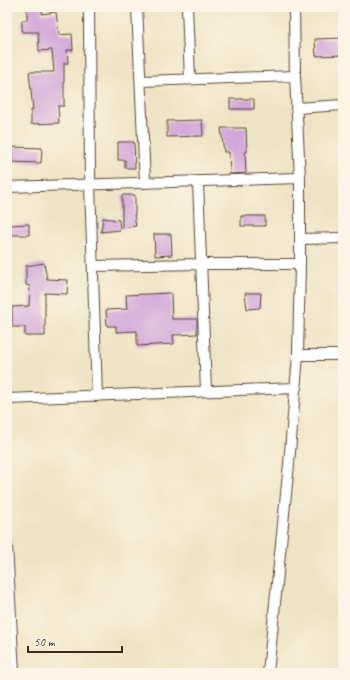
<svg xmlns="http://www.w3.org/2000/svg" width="350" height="680" font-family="Caveat,sans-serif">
<rect width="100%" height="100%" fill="#fcf5e5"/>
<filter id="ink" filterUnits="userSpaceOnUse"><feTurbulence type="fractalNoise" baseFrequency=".025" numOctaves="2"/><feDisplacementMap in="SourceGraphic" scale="8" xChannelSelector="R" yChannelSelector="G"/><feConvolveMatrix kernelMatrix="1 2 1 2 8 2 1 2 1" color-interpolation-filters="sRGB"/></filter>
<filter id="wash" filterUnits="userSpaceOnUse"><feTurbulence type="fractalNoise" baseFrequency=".012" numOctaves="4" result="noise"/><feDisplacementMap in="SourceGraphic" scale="16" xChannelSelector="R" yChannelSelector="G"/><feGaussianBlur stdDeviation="0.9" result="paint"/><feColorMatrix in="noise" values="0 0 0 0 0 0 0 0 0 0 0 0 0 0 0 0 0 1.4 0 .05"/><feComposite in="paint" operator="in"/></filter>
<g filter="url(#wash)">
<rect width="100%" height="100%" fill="#eee4c5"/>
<g id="blocks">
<path fill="#d1a6d9" d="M27,7h15v7l14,-2 3,23 13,-1 1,16h-6l1,13h-4v43h-6l1,17 -28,1v-14h2l-4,-38h25l-2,-22 -13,1 -1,-19h-16v-12h5z
M343,38v17l-27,1 -1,-17z
M230,99h24v10h-24z
M202,120l1,16 -36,1v-16z
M221,128h25l1,24h-2l1,21 -16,1 -1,-22h-5z
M118,142h16l1,26h-10v-8h-7z
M12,147l30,1 -1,15 -29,-1z
M122,195h13v20h-1l2,11 -14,2z
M241,216h24v10h-24z
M103,218l16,2 1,10 -19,2z
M29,224v11h-18l-1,-10z
M154,234h17l1,21 -17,1z
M44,263l3,16 21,1 -1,14 -22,-1v43h-20v-9h-13v-20l17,-1 1,-20 -4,-1v-19z
M171,293l1,26h25v15l-24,1 1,9 -37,2v-15l-21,1v-6h-9l-1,-16 21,-1 -1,-14z
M245,293h16l-1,15 -13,1z"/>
</g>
</g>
<g filter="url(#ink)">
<use href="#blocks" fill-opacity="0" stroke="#564637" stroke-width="1"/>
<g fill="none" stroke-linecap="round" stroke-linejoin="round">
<defs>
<path id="minor" d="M89,7l1,177 7,212
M137,7l8,176
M187,7l3,72
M141,81l154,-5
M296,108l47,-3
M198,181l8,210
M7,187l293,-9
M300,239l43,-1
M93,266l108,-2h99
M298,355h45
M7,399l289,-11
M7,546l7,127
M268,673l21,-209 9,-109 2,-91v-86l-5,-102 -1,-69"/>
</defs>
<use href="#minor" stroke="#564637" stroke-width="12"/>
<use href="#minor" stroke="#fff" stroke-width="10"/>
</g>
</g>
<rect width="350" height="680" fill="none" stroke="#fcf5e5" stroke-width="24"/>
<path d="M28 646v6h94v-6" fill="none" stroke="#3b2a1e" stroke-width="2"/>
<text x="34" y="646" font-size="12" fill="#3b2a1e" stroke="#fcf5e5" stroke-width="3" paint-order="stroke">50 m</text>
</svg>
